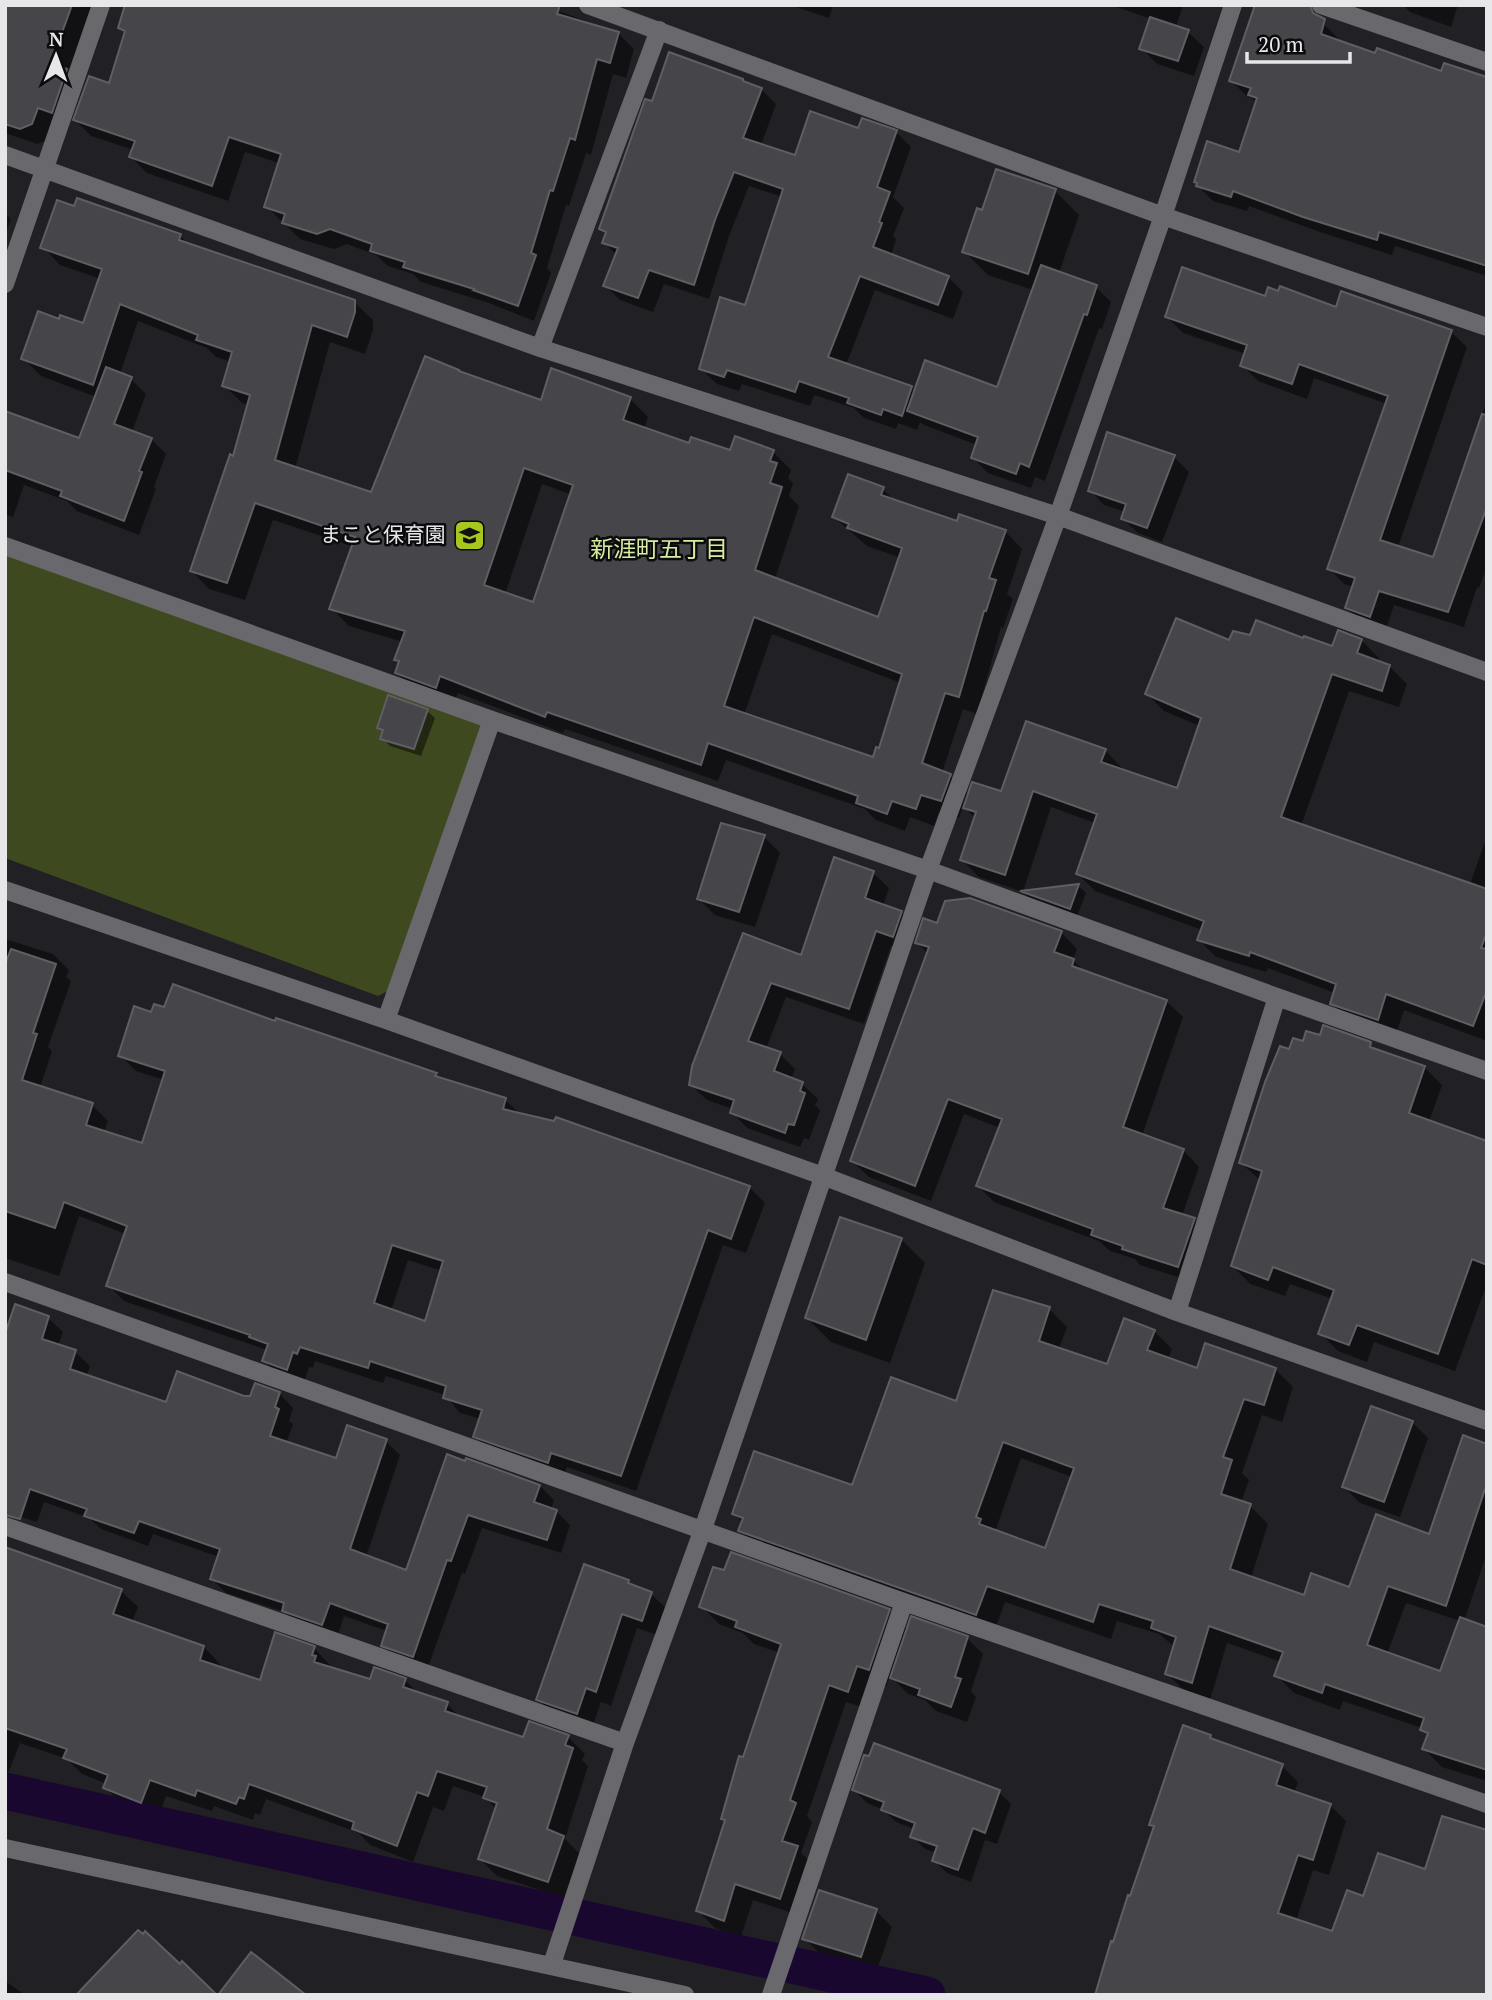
<svg xmlns="http://www.w3.org/2000/svg" width="1492" height="2000" font-family="'PT Serif','Noto Sans JP',serif">
<rect width="100%" height="100%" fill="#212024"/>
<path fill="#3f491f" d="M5,540l479,181 -90,267 -16,8 -373,-138z"/>
<path fill="#0007" fill-rule="evenodd" d="M5,5h89l-25,68 13,13 -14,42 -14,-5 -6,17 -11,4 -32,-11z
M543,5l75,28 16,16 -8,29 -13,-4 -22,81 -5,-2 -17,53 -3,-1 -19,63 4,5 -17,48 -45,-18 -68,-21 -8,-8 -25,-8 -12,-11 -29,-11 -13,5 -34,-10 -34,-33 13,-43 -34,-11 -17,49 -81,-28 -16,-16 3,-7 -43,-14 -16,-16 35,-35 16,-51 -6,-6z
M790,5h43l-4,13z
M1111,5h72l-7,22 12,5 16,15 -10,29 -37,-12 -16,-16 10,-29z
M1403,5h55l-7,22 -41,-15z
M1310,11l29,28 -1,3 104,31 45,5v198l-92,-30 -3,9 -72,-23 -71,-26 -2,5 -34,-10 -15,-15 42,-32 18,-52 -11,-6 -16,-15z
M742,80l19,9 15,15 -15,41 35,12 63,-27 37,2 15,15 -18,50 11,11 -11,28 3,3 -5,17 57,21 15,15 -10,27 -78,-29 -29,75 65,23 4,4 83,-3 35,-99 -45,-15 -24,-24 19,-38 72,-22 24,24 -20,58 37,14 15,15 -9,27 -3,-1 -54,153 -10,-4 -4,11 -43,-15 -15,-15 4,-13 -53,-20 -4,-3 -3,8 -19,-7 -2,6 -32,-11 -10,-10 -40,-13 -4,11 -68,-22 -3,7 -22,-7 -16,-15 45,-61 36,-111 -33,-11 -20,50 -20,63 -45,-15 -11,28 -33,-12 -15,-15 12,-30 -13,-12 3,-8 -6,-6 52,-126z
M5,213l6,6 -6,17z
M180,236l11,10 163,56 19,18v10l-8,24 -35,-12 -35,127 77,25 86,-123 84,31 88,-3 18,18 -4,12 46,16 41,8 5,-15 37,14 18,18 -3,8 5,5 -4,13 10,10 -24,73 104,40 22,-61 -34,-12 -33,-29 49,-28 13,13 62,21 47,8 17,18 -15,45 6,5 -10,29 -2,-1 -24,87 -14,-5 -21,64 8,3 19,19 33,-2 103,-43 17,18 -1,3 57,19 22,-64 -36,-15 -17,-17 83,-51 103,5 28,-8 18,18 -2,4 12,4 18,18 -8,23 -50,-16 -48,135 169,58 14,-40 3,1v196l-83,-31 -9,27 -46,-16 -17,-18 3,-10 -67,-25 -2,4 -50,-15 -17,-17 3,-10 -107,-39 -17,-17 17,-51 -44,-16 -28,85 -44,-15 -17,-17 14,-41 -13,-13 -4,12 -20,-6 -5,14 -24,-9 -5,14 -29,-11 -11,-11 -139,-49 -8,21 -153,-52 -2,4 -105,-40 -5,11 -38,-13 -18,-18 3,-10 -4,-4 7,-17 -54,-16 -18,-18 23,-61 -81,-27 -28,80 -36,-11 -17,-18 42,-113 15,-53 -7,-2 -18,-18 7,-23 -15,-5 -9,-9 -69,-27 -18,53 11,5 15,15 -14,38 19,7 15,15 -12,33 2,2 -17,46 -62,-24 -10,-10 -43,-16 -11,32 -8,-3v-101l75,27 16,-43 -55,-21 -18,-18 37,-37 25,4 16,-46 -41,-14 -17,-18zM542,484l30,11 -38,109 -29,-10zM772,634l129,49 -21,67 -6,9 -130,-44z
M1266,298l71,11 114,23 16,15 -69,200 36,12 53,-159v167l-8,21 -2,-1 -13,40 -70,-22 -9,27 -22,-9 -16,-15 7,-21 -10,-3 -15,-16 58,-164 -73,-26 -7,21 -49,-18 -16,-16 4,-11 -63,-21 -16,-16z
M1109,435l65,22 15,15 -27,70 -24,-9 -15,-14 2,-7 -21,-7 -14,-15z
M427,711l8,7 -14,38 -31,-10 -8,-8 2,-5 -5,-6z
M764,837l16,16 -25,74 -40,-12 -16,-16z
M873,873l16,15 -6,18 18,6 15,16 -7,23 -18,-5 -27,78 -78,-27 -20,52 14,5 15,15 -4,10 11,5 16,15 -3,6 5,5 -11,30 -5,-2 -4,9 -53,-19 -15,-16 1,-3 -26,-9 -16,-15 53,-150 58,22z
M1078,886l8,7 -9,23 -48,-18 -5,-5z
M938,925l123,7 16,17 -4,11 13,13 80,28 17,16 -41,119 41,14 16,17 -17,49 12,4 16,16 -16,46 -54,-17 -5,-6 -25,-8 -11,-10 -105,-39 -16,-16 22,-58 -36,-14 -33,87 -62,-24 -17,-16 76,-207 -11,-11z
M5,939l48,15 16,16 -3,7 5,4 -23,66 4,4 -12,36 52,18 16,16 -4,11 39,13 21,-65 -28,-9 -16,-16 32,-41 124,9 229,77 16,15 228,72 16,16 -19,50 -23,-8 -87,246 -69,-24 -4,11 -72,-26 -16,-16 6,-17 -21,-6 -15,-18 -59,-19 -3,7 -68,-22 -2,7 -4,-1 -6,18 -23,-8 -16,-16 3,-9 -3,-3 -140,-48 -16,-16 18,-51 -47,-18 -20,60 -54,-18zM408,1260l34,11 -16,52 -35,-12z
M1304,1044h66l8,8 46,15 18,18 -13,37 58,21v141l-32,87 -81,-29 -7,20 -29,-11 -18,-18 13,-34 -43,-15 -5,12 -35,-12 -17,-18 28,-85 -20,-18 49,-112z
M901,1239l24,24 -35,100 -59,-21 -24,-24z
M1049,1309l18,18 -8,22 49,17 46,-35 18,18 -4,10 30,11 77,-1 18,18 -11,35 -20,-7 -20,58 7,7 -8,23 9,3 18,18 -17,54 54,19 45,-7 80,-54 57,-91v108l-23,68 23,7v153l-45,-14 -18,-18 5,-13 -7,-8 -79,-27 -3,9 -46,-17 -18,-18 5,-13 -54,-19 -17,57 -25,-9 -19,-18 9,-26 -16,-13 -42,-13 -6,18 -106,-37 -11,30 -236,-84 -18,-18 3,-7 -9,-9 119,-27 104,-84zM1021,1458l51,19 -26,73 -51,-18zM1406,1603l54,18 -19,53 -54,-20z
M48,1318l15,14 -5,14 17,6 15,14 -4,11 81,27 11,-30 74,24 27,-5 14,15 -4,13 4,3 -7,20 51,16 49,-19 14,14 -34,102 41,15 41,-115 92,29 14,14 -3,10 5,1 14,14 -9,28 -79,-25 -17,46 -3,-1 -35,97 -30,-11 -14,-14 4,-14 -43,-15 -7,22 -39,-14 -13,-12 -59,-19 -14,-14 7,-22 -66,-23 -5,12 -47,-17 -12,-11 -45,-16 -7,20 -23,-7 -9,-175z
M1412,1422l16,16 -28,79 -40,-14 -16,-16z
M5,1548l116,43 17,16 -6,15 72,25 16,17 -1,4 42,14 53,-34 16,17 -1,3 42,13 34,-1 14,14 28,10 15,15 62,20 44,-2 17,17 -3,6 6,6 -23,73 15,15 -16,44 -67,-22 -17,-17 17,-49 -12,-13 -32,-11 -9,25 -11,-4 -20,55 -43,-17 -11,-12 -93,-34 -6,16 -5,-2 -2,7 -39,-14 -2,5 -46,-15 -8,22 -36,-14 -17,-16 2,-4 -25,-10 -15,-15 -47,-16 -15,38z
M585,1566l43,16 6,5 17,7 16,15 -10,26 -20,-7 -26,78 -10,-4 -9,26 -39,-14 -15,-15z
M701,1606l188,4 19,20 4,-11 55,19 16,16 -12,37 5,6 -9,25 -31,-11 -11,-11 -17,-6 -18,-18 -4,11 -12,-5 -9,26 -19,-6 -39,114 5,6 -11,31 13,12 -16,50 -45,-15 -12,37 -26,-9 -17,-17 28,-89 -3,-3 57,-166 -26,-9 -11,-11 -24,-9z
M1210,1736l5,5 67,25 16,16 -4,11 36,12 16,16 -17,54 -16,-5 -17,51 -182,23 41,-116 -4,-4z
M870,1759l129,33 12,12 -14,40 -12,-4 -14,42 -24,-9 -13,-13 3,-7 -12,-4 -13,-13 2,-7 -18,-7 -14,-13 -15,-6 -13,-13z
M876,1911l16,16 -16,45 -56,-18 -16,-16z
M5,1981l16,11 3,3h-19z"/>
<g fill="none" stroke-linecap="round" stroke-linejoin="round">
<path stroke="#19072f" stroke-width="37" d="M5,1791l922,204"/>
</g>
<path fill="#46454a" stroke="#5f5e63" stroke-width="2" fill-rule="evenodd" d="M5,5h67l-21,58 16,6 -15,44 -14,-5 -6,16 -12,5 -15,-5z
M125,5h435l-3,9 62,18 -9,31 -13,-4 -22,81 -5,-2 -17,53 -3,-1 -19,63 5,2 -18,51 -45,-16 1,-1 -71,-22 2,-5 -35,-11 2,-7 -42,-15 -13,5 -35,-11 3,-9 -21,-7 17,-53 -52,-17 -17,49 -83,-29 6,-16 -62,-21 16,-44 20,7 16,-52 -7,-3z
M1255,5h55l3,8 12,6 -4,15 54,19 2,-5 64,23 3,-8 43,14v189l-108,-34 -2,8 -74,-23 -70,-26 -2,6 -35,-11 1,-3 -3,-1 13,-41 32,11 18,-54 -9,-3 3,-7 -22,-7z
M1150,17l39,13 -11,31 -39,-12z
M669,52l74,27v2l19,7 -19,50 52,17 15,-44 48,17 4,-10 35,12 -20,57 13,5 -11,30 3,1 -9,24 76,29 -11,29 -78,-29 -32,81 84,29 -10,30 -19,-7 -2,6 -34,-12 2,-5 -50,-17 -4,11 -68,-22 -3,7 -25,-8 21,-72 25,8 38,-116 -49,-17 -19,48 -21,65 -45,-15 -11,28 -35,-12 15,-38 -16,-5 4,-11 -7,-3 46,-130 7,2z
M996,169l60,20 -28,85 -66,-22 15,-44 5,2z
M77,198l104,36 -2,6 176,60v12l-8,25 -35,-12 -37,135 96,32 54,-136 34,14v1l82,29 10,-32 80,29 -8,23 66,23 2,-6 39,13 5,-14 39,14 -4,11 7,2 -7,20 12,4 -27,83 123,47 24,-69 -55,-20 2,-4 -17,-7 16,-43 36,13 -3,8 76,26 2,-7 47,16 -17,48 7,2 -10,31h-2l-25,86 -14,-4 -23,70 29,11 -10,27 -20,-6 -5,14 -24,-8 -5,13 -31,-11 2,-7 -150,-53 -7,22 -154,-53 -2,5 -105,-41 -4,12 -41,-15 4,-12 -5,-1 11,-29 -76,-22 26,-72 -100,-34 -28,80 -37,-12 40,-117 3,2 17,-61 -28,-9 10,-34 -36,-12 2,-5 -78,-31 -27,81 -72,-26 17,-48 21,8 1,-4 23,8 19,-54 -62,-21 17,-48 17,6zM524,468l49,17 -40,117 -49,-17zM754,617l148,57 -23,74 -3,-1 -3,10 -149,-51z
M1041,265l56,20 -10,30 -3,-1 -55,153 -9,-4 -4,11 -45,-16 7,-21 -71,-26 18,-51 72,27z
M1182,267l83,29 3,-9 10,4 2,-5 56,21 5,-16 111,39 -72,210 53,17 49,-143 5,1v92l-39,105 -69,-21 -9,26 -25,-9 10,-30 -28,-9 61,-173 -89,-32 -7,20 -52,-18 7,-21 -82,-28z
M106,367l26,10 -18,47 38,14 -13,33 3,1 -18,49 -64,-25 2,-5 -57,-21v-59l74,27z
M1107,432l68,23 -28,73 -26,-9 5,-15 -38,-13z
M1176,618l53,22 4,-9 17,4 6,-15 47,18 1,-2 28,10 6,-16 24,9 -5,14 33,12 -8,26 -50,-17 -51,143 206,72v43l-6,16 6,1v41l-14,36 -87,-32 -8,26 -48,-16 6,-20 -86,-32 -1,4 -52,-16 7,-19 -128,-47 21,-60 -64,-23 -28,84 -45,-15 16,-48 -13,-4 9,-26 29,9 25,-70 80,28 -5,13 76,26 24,-70 -56,-24z
M388,695l40,14 -14,40 -34,-10 3,-9 -6,-2z
M721,823l44,12 -26,77 -42,-13z
M834,857l40,14 -9,27 37,13 -9,26 -17,-6 -27,78 -78,-26 -23,58 33,11 -7,19 29,11 -3,9 5,2 -11,32 -6,-1 -3,9 -55,-20 4,-13 -45,-15 3,-19 51,-133 58,22z
M1079,884l-9,25 -50,-18z
M970,898l92,33 -8,21 20,7 -2,7 95,34 -44,127 61,22 -21,59 32,10 -17,49 -56,-18 1,-3 -32,-11 2,-6 -117,-43 26,-67 -54,-20 -33,87 -65,-25 79,-214 -14,-4 8,-25 14,5 8,-22z
M11,949l45,15 -23,69 4,1 -15,46 71,23 -7,22 56,18 23,-72 -47,-15 16,-50 17,6 3,-8 10,3 9,-23 102,37 1,-3 77,26 84,29 -2,3 71,22 -3,11 51,12 2,-4 194,69 -19,53 -23,-9 -87,246 -70,-23 -3,10 -75,-26 9,-27 -39,-12 3,-12 -76,-25 -2,7 -68,-21 -3,7 -4,-2 -6,18 -25,-9 6,-17 -19,-7 1,-2 -144,-49 21,-60 -63,-24 -9,26 -50,-17v-246zM392,1245l51,16 -18,60 -51,-18z
M1323,1025l48,17 -1,5 55,19 -16,47 78,28v124l-15,-6 -34,95 -81,-29 -8,20 -31,-11 16,-44 -61,-23 -5,13 -37,-14 31,-95 -23,-8 26,-81 15,-36 9,3 4,-11 10,3 3,-10 14,4z
M840,1217l62,21 -36,102 -61,-22z
M993,1290l57,17 -11,34 68,23 17,-46 31,12 -8,20 50,18 8,-25 71,25 -12,37 -20,-6 -21,58 9,3 -11,34 30,10 -21,65 74,26 7,-22 38,14 27,-73 53,20 34,-99 24,9v39l-41,123 -58,-20 -21,59 73,26 20,-54 27,10v143l-65,-21 6,-16 -8,-3 4,-12 -99,-34 -3,9 -48,-17 9,-24 -74,-26 -17,57 -27,-9 11,-37 -25,-9 2,-7 -54,-17 -6,18 -106,-36 -11,29 -238,-84 5,-13 -11,-4 22,-63 98,34 39,-108 65,24zM1003,1442l71,26 -29,80 -66,-24 2,-5 -5,-2z
M15,1304l34,12 -7,23 34,11 -6,19 96,33 11,-31 67,25h6l5,-13 25,9 -5,15 4,2 -9,27 66,22 11,-33 40,14 -37,110 56,21 41,-116 18,7 1,-3 74,27 -6,17 23,8 -10,30 -79,-25 -17,46 -4,-1 -34,97 -32,-11 7,-22 -58,-21 -8,22 -40,-14 2,-8 -74,-24 10,-30 -81,-28 -5,12 -50,-17 3,-7 -57,-20 -10,30 -15,-4v-181z
M1371,1406l42,15 -29,81 -42,-15z
M5,1547l117,42 -9,25 91,32 -4,14 60,20 15,-48 40,14 -3,9 4,1 -2,6 56,17 4,-12 32,11 -3,9 45,15 -3,9 78,26 6,-16 40,14 -4,10 8,3 -26,81 17,7 -16,46 -70,-23 19,-56 -14,-5 4,-11 -50,-16 -9,25 -11,-4 -20,54 -45,-17 2,-7 -105,-38 -5,15 -5,-2 -3,7 -39,-14 -2,6 -45,-16 -9,23 -38,-15 5,-13 -45,-17 4,-9 -62,-21z
M731,1552l159,57 -21,61 -12,-4 -9,26 -19,-7 -39,115 6,3 -14,38 16,5 -18,53 -45,-15 -11,37 -28,-10 29,-91 -4,-1 18,-63 4,1 38,-113 -46,-17 2,-6 -38,-14 14,-40 11,3z
M584,1564l45,16 -1,3 24,9 -10,29 -20,-7 -26,78 -10,-4 -9,26 -41,-14z
M911,1616l57,20 -13,41 6,2 -10,28 -33,-12 2,-6 -30,-11z
M1183,1725l28,10 -1,3 73,26 -7,21 55,19 -18,56 -15,-5 -20,58 54,18 15,-41 16,6 15,-43 47,16 17,-53 45,14v165h-392l16,-54 2,1 15,-47 2,1 24,-70 -5,-1z
M874,1743l126,47 -15,43 -12,-5 -15,42 -26,-9 5,-15 -27,-9 5,-14 -34,-13 3,-8 -32,-12 12,-35 5,1z
M819,1890l58,19 -16,48 -59,-18z
M138,1930l5,4 2,-3 35,33 2,-3 35,34h-141z
M251,1952l55,43h-88z"/>
<g fill="none" stroke-linecap="round" stroke-linejoin="round">
<path stroke="#69686d" stroke-width="18" d="M588,5l575,211 324,111
M1321,5l166,57
M5,155l535,193 518,168 429,156
M5,284l96,-279
M540,348l119,-318
M5,546l487,174 436,150 349,127 210,74
M5,890l381,130 437,156 354,136 310,109
M386,1020l106,-300
M5,1282l899,320 583,202
M1177,1312l100,-315
M5,1526l620,217
M552,1964l73,-221 78,-214 225,-659 130,-354 105,-300 70,-211
M771,1995l133,-393"/>
<path stroke="#69686d" stroke-width="18" d="M5,1848l680,147"/>
</g>
<defs>
<symbol id="school-square" viewBox="-11 -11 22 22"><rect x="-9" y="-9" width="18" height="18" rx="4" fill="#a7c71e" stroke="#0b0a0c"/><path d="M0-5L7-2L0 1L-7-2ZM-4 1L0 2.5L4 1V4Q0 6-4 4Z" fill="#111"/></symbol>
</defs>
<g fill-rule="evenodd">
<use href="#school-square" x="452" y="518" width="35" height="35"/>
</g>
<g text-anchor="middle" stroke-width="5" stroke-linejoin="round" paint-order="stroke">
<g font-size="21" fill="#e7e6e9" stroke="#0b0a0c" text-anchor="end">
<text x="446" y="542">まこと保育園</text>
</g>
<g font-size="23" fill="#d7eca0" stroke="#0b0a0c">
<text x="659" y="557">新涯町五丁目</text>
</g>
</g>
<rect width="1492" height="2000" fill="none" stroke="#e7e6e9" stroke-width="14"/>
<g transform="translate(56 56) rotate(1)" stroke="#0b0a0c" stroke-width="5" paint-order="stroke">
<path d="M0-5L12 26L0 18L-12 26Z" fill="#e7e6e9"/>
<text y="-10" font-size="19" font-weight="bold" text-anchor="middle" fill="#e7e6e9">N</text>
</g>
<path d="M1247 52v10h103v-10" fill="none" stroke="#e7e6e9" stroke-width="3.5"/>
<text x="1258" y="52" font-size="21" fill="#e7e6e9" stroke="#0b0a0c" stroke-width="5" paint-order="stroke">20 m</text>
</svg>
